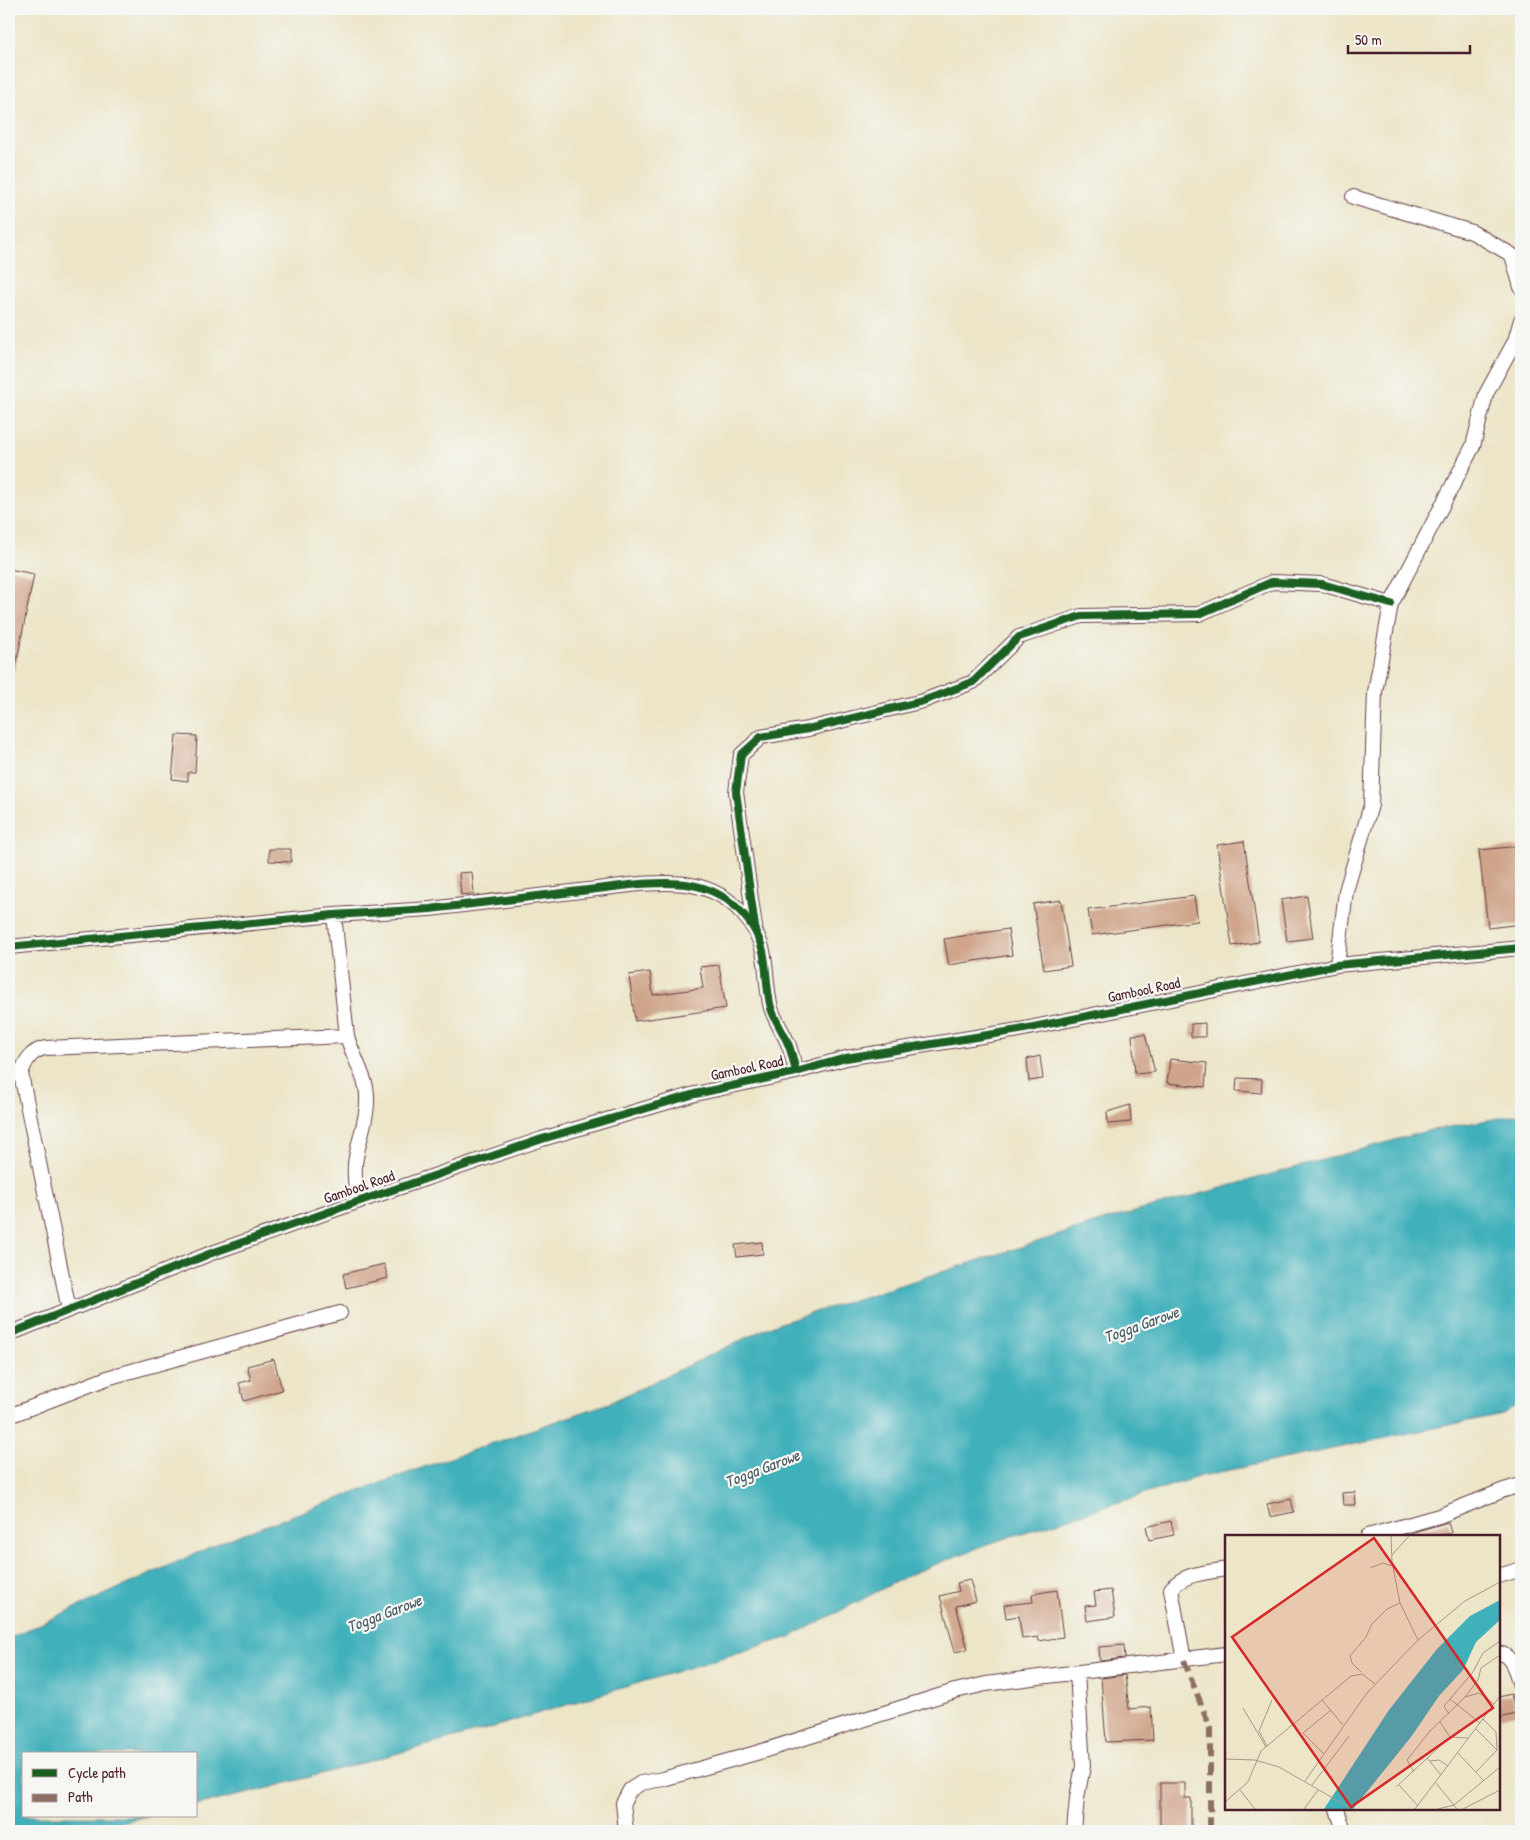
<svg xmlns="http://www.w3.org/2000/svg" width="1530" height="1840" font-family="'Patrick Hand',sans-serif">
<rect width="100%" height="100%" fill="#f6f6f2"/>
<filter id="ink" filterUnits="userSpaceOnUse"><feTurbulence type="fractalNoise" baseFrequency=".02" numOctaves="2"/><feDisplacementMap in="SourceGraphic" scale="10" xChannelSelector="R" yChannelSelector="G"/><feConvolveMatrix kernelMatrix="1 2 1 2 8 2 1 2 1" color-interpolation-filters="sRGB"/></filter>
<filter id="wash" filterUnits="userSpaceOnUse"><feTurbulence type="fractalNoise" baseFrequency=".0096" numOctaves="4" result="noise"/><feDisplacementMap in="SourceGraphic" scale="20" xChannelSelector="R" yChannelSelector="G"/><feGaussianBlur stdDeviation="1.12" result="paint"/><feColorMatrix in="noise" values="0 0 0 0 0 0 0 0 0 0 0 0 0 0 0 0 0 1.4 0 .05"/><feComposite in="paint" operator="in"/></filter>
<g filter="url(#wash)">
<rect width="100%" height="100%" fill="#ece5c8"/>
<path fill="#40b0bb" stroke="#456873" d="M1521,1114v288l-18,12 -302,62 -213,68 -75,29 -123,64 -306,93 -230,62 -58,13v-51h-172v62h124l-65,15h-74v-193l214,-97 201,-74 185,-64 162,-77 335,-106 321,-89z"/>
<g id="blocks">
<path fill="#cfa48a" d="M9,569l25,5 -19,96 -6,-1z
M176,735l21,1 -2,36h-7v9l-16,-2z
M1244,841l15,101 -27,4 -15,-101z
M1521,846v78l-33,4 -9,-78z
M269,849h22v13l-22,-1z
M472,872l2,22 -13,1 -2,-22z
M1194,896l4,25 -106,14 -4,-25z
M1307,896l6,42 -26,3 -6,-41z
M1061,900l10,66 -27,4 -11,-66z
M1008,929l4,26 -63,10 -5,-26z
M719,965l7,43 -91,13 -6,-46 21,-3 3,23 50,-7 -3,-21z
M1205,1023v14h-14v-13z
M1145,1034l10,38 -20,2 -3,-39z
M1040,1056l3,23 -14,2 -2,-22z
M1170,1059l37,4 -2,24 -38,-4z
M1237,1078l25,1 -1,14 -25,-2z
M1130,1105l1,17 -23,2 -1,-12z
M762,1242l1,12 -26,3 -2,-12z
M384,1264l4,14 -42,10 -3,-14z
M274,1359l8,31 -38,11 -5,-18 12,-3 -4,-14z
M1355,1492l1,13h-13l-1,-12z
M1291,1499l3,13 -24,5 -3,-13z
M1171,1521l3,14 -25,5 -3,-13z
M1448,1522l3,11 -15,3h-36z
M970,1580l6,21 -20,5 12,43 -13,3 -15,-56 19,-5 -2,-8z
M1057,1590l6,47 -24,4 -1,-4 -16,2 -3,-23 -13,2 -2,-13 29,-3 -1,-8z
M1111,1590l4,27 -28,4 -2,-15 11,-1 -2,-13z
M1124,1645l1,13 -25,3 -1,-14z
M1125,1675l4,34 22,-2 2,33 -47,2 -5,-64z
M1511,1694l5,20 -17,4v-21z
M1160,1783h25v15h6v33h-31z"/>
</g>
</g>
<g filter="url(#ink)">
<use href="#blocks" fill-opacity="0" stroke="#623d43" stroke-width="1"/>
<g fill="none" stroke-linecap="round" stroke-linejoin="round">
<defs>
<path id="street" d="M1353,197l119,35 40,23 9,32
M334,915l13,121c5,18 15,34 19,51 5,26 -8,51 -11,77 -1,12 1,26 2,38
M755,927l-19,-135 5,-37 20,-18 47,-8 115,-28 50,-19 46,-45 62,-21 118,-2 73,-32 50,2 69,20
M9,947l325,-32 96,-6 200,-24c43,-4 82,-6 113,29 10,11 16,22 20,37 4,18 3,38 8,57 4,13 13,25 18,38 3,8 5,17 7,26
M1337,965l9,-74 25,-86 4,-113 16,-88 82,-158 13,-52 29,-53 6,-21
M69,1310l-48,-236c4,-13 10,-23 24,-26l302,-12
M9,1334l200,-80 148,-52 185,-63 153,-45 101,-22 50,-14 173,-28 318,-65 184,-17
M9,1416l101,-39 230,-64
M1368,1536l71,-20 65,-26 17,-5
M1499,1576l22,-7
M1499,1653c15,3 18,23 22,36
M1184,1660l-13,-71c12,-16 36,-16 55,-20
M1337,1809l7,22
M626,1831l-3,-28 7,-13 11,-7 22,-4 93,-26 199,-62 31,-7 53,-7 187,-23
M1074,1831l3,-33 6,-32 -6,-93"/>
</defs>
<use href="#street" stroke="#623d43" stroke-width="16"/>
<use href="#street" stroke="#fff" stroke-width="14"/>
<path stroke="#8d6e63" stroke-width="6" stroke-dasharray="12 6" stroke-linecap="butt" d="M1184,1660l26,68v103"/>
<defs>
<path id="cycleway" d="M755,927l-19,-135 5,-37 20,-18 47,-8 115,-28 50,-19 46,-45 62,-21 118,-2 73,-32 50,2 69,20
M9,947l325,-32 96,-6 200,-24c43,-4 82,-6 113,29 10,11 16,22 20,37 4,18 3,38 8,57 4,13 13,25 18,38 3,8 5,17 7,26
M9,1334l200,-80 148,-52 185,-63 153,-45 101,-22 50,-14 173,-28 318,-65 184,-17"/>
</defs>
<use href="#cycleway" stroke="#f6f6f2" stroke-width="11"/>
<use href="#cycleway" stroke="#1b5e20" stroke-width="8"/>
</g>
</g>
<g text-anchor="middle" stroke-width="4.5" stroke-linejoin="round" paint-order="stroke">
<g font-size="15" fill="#4a1f2b" stroke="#f6f6f2">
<text transform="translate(1144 990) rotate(-12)" y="5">Gambool Road</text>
<text transform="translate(747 1068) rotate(-12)" y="5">Gambool Road</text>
<text transform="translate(359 1187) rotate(-19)" y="5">Gambool Road</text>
</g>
<g font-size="16" font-style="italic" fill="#465965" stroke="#f6f6f2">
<text transform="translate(1141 1324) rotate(-20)" y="6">Togga Garowe</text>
<text transform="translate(762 1468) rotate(-21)" y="6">Togga Garowe</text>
<text transform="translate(384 1613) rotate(-21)" y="6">Togga Garowe</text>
</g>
</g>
<g transform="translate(1225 1535)">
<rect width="275" height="275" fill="#ece5c8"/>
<path d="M275,65v20l-24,22 -13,28 -24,26 -28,41 -58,72h-29l65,-99 48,-61 33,-33z" fill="#40b0bb"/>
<path fill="none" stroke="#ab9689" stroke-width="1" d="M166,1l1,26 8,41 18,37M167,20l17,-19M145,33l13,-5 9,3M136,137l-9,-9 -2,-7 16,-19 6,-13 15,-15 13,-6M240,162l14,-4 15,11M225,164l30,24M97,165l21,25M18,173l23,39M224,179l-5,-8 29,-34 10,-19 17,-12M258,184l13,13 1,18M215,187l10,15 18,1M251,194l21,21 -21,22M42,211l-8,-15 13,-31M98,218l-20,-20 28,-23M233,218l26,28M202,223l14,17M0,224l30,1 24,7 73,42M205,226l9,-1 9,6M189,237l-7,-12 23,-29 35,-34 13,-17 3,-12 19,-13M80,246l62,-88 51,-53 47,-39 35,-19M211,248l21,26M87,250l37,-49M174,250l19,21M171,252l54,-50M15,255l15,19M0,267l23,-20 13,-31 90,-75 11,-2 13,10M79,274l14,-19M190,274l85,-113M213,274l16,-4 46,-38M238,274l37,-19"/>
<path fill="#d62828" fill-opacity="0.15" stroke="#d62828" stroke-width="2.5" d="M149,3l119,170 -142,99 -119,-170z"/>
<rect width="275" height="275" fill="none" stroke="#4a1f2b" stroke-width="2.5"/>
</g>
<rect width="1530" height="1840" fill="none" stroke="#f6f6f2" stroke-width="30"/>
<rect x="22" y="1752" width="175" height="65" fill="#f6f6f2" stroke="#b1a0a2"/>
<rect x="32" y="1769" width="25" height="8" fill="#1b5e20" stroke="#b1a0a2"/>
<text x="68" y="1778" font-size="15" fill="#4a1f2b">Cycle path</text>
<rect x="32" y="1794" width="25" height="8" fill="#8d6e63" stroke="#b1a0a2"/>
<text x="68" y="1802" font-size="15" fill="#4a1f2b">Path</text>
<path d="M1348 45v8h122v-8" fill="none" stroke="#4a1f2b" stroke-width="2.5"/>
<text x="1355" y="45" font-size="15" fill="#4a1f2b" stroke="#f6f6f2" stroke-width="4" paint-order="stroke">50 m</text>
</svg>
